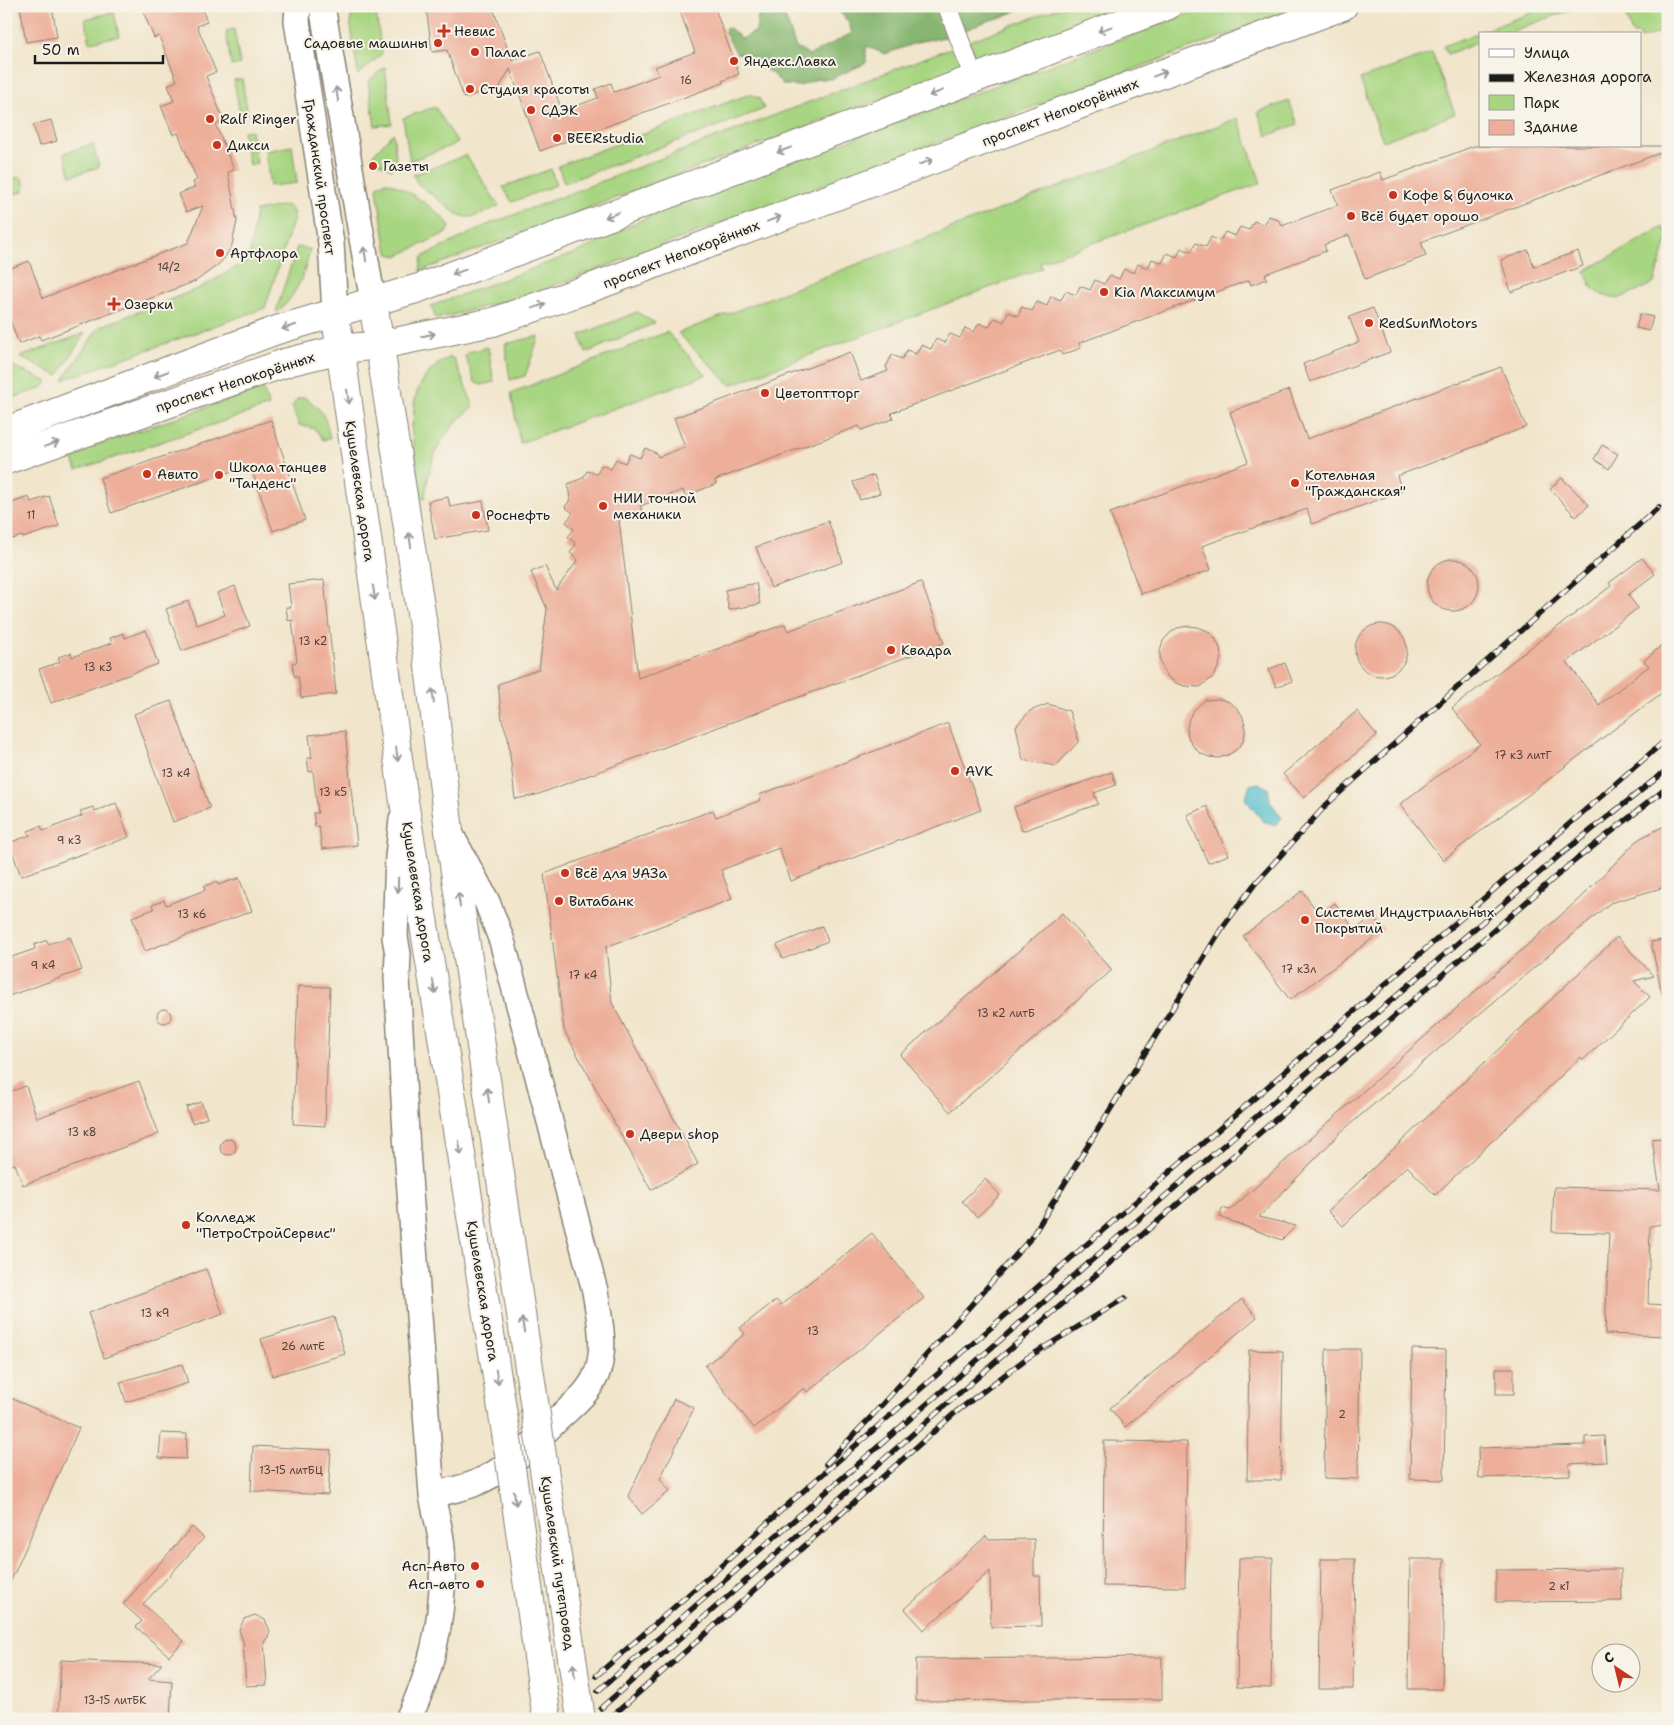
<svg xmlns="http://www.w3.org/2000/svg" width="1674" height="1725" font-family="'Shantell Sans',sans-serif">
<rect width="100%" height="100%" fill="#f7f3e8"/>
<filter id="ink" filterUnits="userSpaceOnUse"><feTurbulence type="fractalNoise" baseFrequency=".02" numOctaves="2"/><feDisplacementMap in="SourceGraphic" scale="10" xChannelSelector="R" yChannelSelector="G"/><feConvolveMatrix kernelMatrix="1 2 1 2 8 2 1 2 1" color-interpolation-filters="sRGB"/></filter>
<filter id="wash" filterUnits="userSpaceOnUse"><feTurbulence type="fractalNoise" baseFrequency=".0096" numOctaves="4" result="noise"/><feDisplacementMap in="SourceGraphic" scale="20" xChannelSelector="R" yChannelSelector="G"/><feGaussianBlur stdDeviation="1.12" result="paint"/><feColorMatrix in="noise" values="0 0 0 0 0 0 0 0 0 0 0 0 0 0 0 0 0 1.4 0 .05"/><feComposite in="paint" operator="in"/></filter>
<g filter="url(#wash)">
<rect width="100%" height="100%" fill="#f1e5cb"/>
<path fill="#a8d581" stroke="#62784e" d="M351,6h24l7,48 -24,21 -7,-48z
M1064,6h66l-153,57 -8,-22z
M1210,6h94l-778,290 -90,23 -5,-13 152,-56 78,-40z
M1549,6h33l-78,28h-24v8l-33,12 -4,-8z
M1623,6h45v24l-28,9v-5h-8z
M114,12l5,24 -29,6 -5,-23z
M234,29l6,35 -9,2 -5,-35z
M956,46l8,22 -544,203 2,-14 65,-32z
M1432,53l23,61 -72,27 -23,-62z
M385,67l7,57 -17,2 -7,-45z
M242,79l6,36 -8,1 -6,-36z
M750,94l9,4 5,11 -200,74 -6,-17z
M1289,101l9,23 -31,12 -9,-24z
M435,107l23,36 -48,18 -7,-43z
M1238,118l23,65 -221,79 2,6 -312,117 -52,-52z
M251,130l6,33 -8,2 -6,-34z
M393,133l3,25 -4,11 -22,-11z
M93,144l6,23 -28,9 -7,-23z
M292,146l5,37 -27,3 -5,-35z
M466,155l33,51c-14,6 -27,16 -42,8l-39,-30 -5,-9z
M551,169l5,16 -44,17 -9,-15z
M18,177l5,2 2,9 -3,4 -16,4v-16z
M385,182c12,0 61,33 65,45l-4,6 -49,23 -8,-2 -3,-8 -9,-57 2,-4z
M286,205c6,3 8,7 8,13l-29,90 -202,72 36,-53 101,-39 49,-28 7,-49z
M1663,227l5,10 -14,46 -36,16 -16,-4 -10,-7 -7,-17z
M297,247l13,2c-5,25 -13,45 -32,63l-2,-1z
M637,312l18,11 -69,30 -6,-18z
M667,332l39,43 -186,68 -9,-50z
M85,333l-27,43 -38,-19z
M539,336l-14,40 -15,4 -5,-36z
M488,347l6,35 -13,3 -6,-3 -10,-26 4,-4z
M451,357l3,2 20,48c-33,24 -45,51 -49,91h-4l-10,-71c4,-8 2,-18 4,-27 4,-19 18,-36 36,-43z
M6,363l42,19 -6,6 -36,12z
M263,388l6,18 -192,64 -6,-16z
M304,397c20,13 21,19 26,41l-7,2 -8,-11 -16,-4 -7,-18 5,-8z"/>
<path fill="#86b66f" stroke="#516946" d="M835,6h191l-21,10 -21,6 -32,14 -31,5 -36,13 -19,-8v17l-35,16h-14l-17,7 -16,-1 -14,-13 -11,-5 -5,-10 -18,-4 -11,-21 1,-5 5,2 11,10 14,-8 3,-21 26,6 11,32 14,7 42,-22 -3,-10z"/>
<path fill="#54c0cd" stroke="#386e74" d="M1258,783l10,5 2,13 12,17 -8,8 -11,-5 -18,-22 5,-14z"/>
<g id="blocks">
<path fill="#edaf9a" d="M20,6h32l5,31 -31,5z
M141,6h60l6,16 -10,4 19,46 -10,4 18,45 -8,4 18,45 -6,2 9,49 -5,24 -6,11 -8,9 -22,16 -155,59 -2,-4 -20,8 -13,-34v-40l23,-9 14,37 145,-55 15,-37 -17,6 -7,-18 16,-7 -2,-5 4,-2 -19,-47 -5,2 -12,-29 13,-5 -6,-16 9,-4 -18,-45 -5,2z
M426,6h66l20,55 28,-10 22,60 36,-13 -3,-9 16,-6 3,9 45,-17 -4,-8 40,-15 -17,-46h36l25,68 -17,7 1,2 -183,68 -30,-82 -15,26 -9,-5 -22,8 -17,-48 -15,2z
M51,120l6,21 -18,5 -6,-21z
M1474,146h194v4l-247,92 5,14 -61,23 -16,-44 -25,10 2,6 -61,23 2,5 -16,6 -2,-5 -170,63 2,5 -19,7 -2,-5 -169,63 2,6 -32,11 -2,-4 -144,54 1,4 -31,12 -2,-6 -43,16 2,5 -23,9 19,158 147,-54 3,7 133,-49 23,61 -408,152 -21,4 -7,-62 -6,-17 -4,-36 41,-15 8,-60 -16,-37 14,-6 11,24 22,-30 -8,-7 6,-9 -8,-7 6,-8 -8,-7 7,-9 -8,-6 5,-7 -2,-16 15,-6 4,-7 10,3 4,-9 10,4 5,-10 9,4 5,-9 10,4 5,-10 11,5 2,4 27,-10 -11,-29 176,-66 11,29 27,-10 -2,-4 6,-12 10,4 5,-9 9,4 5,-9 10,4 5,-10 9,4 5,-9 10,4 5,-10 9,4 5,-9 10,4 5,-9 10,4 4,-10 10,4 4,-9 10,4 5,-9 10,4 4,-10 10,4 5,-9 10,4 4,-9 10,4 5,-10 9,4 6,-9 9,4 5,-10 10,4 4,-9 10,4 4,-9 10,4 5,-10 10,4 4,-9 10,4 5,-9 10,4 5,-10 9,4 5,-9 10,4 5,-9 9,3 5,-9 10,4 5,-9 11,5 2,5 56,-21 -6,-15 48,-18 3,8z
M1528,250l6,17 44,-16 5,15 -72,26 -10,-32z
M1373,308l17,44 -80,30 -7,-18 56,-22 -10,-25z
M1640,314l13,3 -4,14 -13,-3z
M1501,367l25,60 -129,49 5,15 -90,33 -5,-15 -105,37 9,24 -70,24 -31,-81 138,-51 -18,-50 59,-22 18,49z
M271,420l34,100 -32,11 -23,-66 -139,48 -11,-35z
M1602,445l16,9 -9,15 -15,-10z
M874,475l6,18 -20,7 -7,-18z
M1562,478l27,27 -13,12 -26,-28z
M49,496l10,30 -36,12 -1,-2 -16,5v-36l23,-8 2,5z
M448,497l2,10 33,-6 5,29 -53,9 -7,-38z
M828,521l15,41 -72,26 -15,-41z
M1642,558l13,16 -27,21 10,13 -71,54 32,43 50,-39 -5,-5 24,-22v49l-225,172 -43,-56 80,-60 -28,-36 159,-122 -2,-3z
M1427 585a26 26 0 1 1 52 0a26 26 0 1 1-52 0Z
M324,580l12,114 -35,4 -3,-22h-4l-2,-13 5,-1 -5,-42 -4,1 -2,-14h5l-3,-23z
M756,583l4,21 -31,6 -4,-20z
M235,586l15,40 -68,25 -16,-42 22,-8 9,24 28,-10 -8,-22z
M1355 650a26 26 0 1 1 52 0a26 26 0 1 1-52 0Z
M1188,626l10,1 10,4 7,7 5,10 1,10 -3,10 -5,9 -13,10 -15,-1 -9,-3 -8,-6 -5,-8 -3,-9v-10l3,-9 6,-7 8,-6z
M146,630l12,34 -107,39 -12,-34 21,-7 -2,-5 7,-2 6,-2 1,4 40,-14 -2,-5 13,-5 2,5z
M1285,663l7,18 -16,6 -7,-18z
M1220,699l9,3 8,6 5,7 3,9v10l-3,9 -6,7 -8,5 -9,3 -10,-1 -9,-4 -7,-7 -5,-9 -1,-9 2,-10 5,-8 11,-10z
M171,701l39,107 -37,14 -39,-108z
M1048,704l21,7 10,30 -23,25 -33,-6 -7,-34 14,-15z
M1357,711l20,24 -73,63 -21,-24z
M948,723l33,87 -190,71 -12,-33 -58,22 11,29 -126,48 6,56 86,161 -47,26 -87,-160 -20,-156 169,-64 3,7 45,-17 -2,-5z
M345,731l12,114 -35,4 -3,-23 -4,1 -2,-14h5l-5,-42 -4,1 -2,-14h5l-3,-23z
M1112,772l4,13 -22,8 4,11 -76,27 -8,-24z
M116,803l13,34 -108,39 -12,-33 21,-8 -2,-4 13,-5 2,5 39,-15 -2,-5 7,-2 6,-2 2,4z
M1207,806l21,49 -20,8 -21,-48z
M1668,824v62l-58,17 -269,229 -82,85 37,9 -14,14 -62,-23 2,-9 8,2 349,-311 60,-60z
M239,878l13,33 -107,40 -13,-34 22,-8 -2,-4 6,-2 6,-3 2,5 39,-15 -1,-4 6,-2 7,-3 1,4z
M1302,891l18,24 15,-12 20,27 18,-14 11,14 -94,70 -47,-64z
M1062,913l50,57 -162,142 -50,-57z
M822,926l6,15 -45,18 -6,-14z
M70,937l12,33 -76,27v-38l29,-10 -1,-4 13,-5 1,4z
M1617,937l37,39 -20,5 16,16 -67,63 -2,-3 -146,138 -28,-29 -64,60 -15,-15z
M1668,939v54l-6,1 -11,-52z
M298,986l32,1 -5,139 -32,-2z
M157 1016a7 7 0 1 1 14 0a7 7 0 1 1-14 0Z
M139,1081l20,53 -136,51 -8,-21 -9,3v-74l20,-7 11,32z
M201,1102l6,16 -15,5 -6,-16z
M1668,1137v53h-5h5v33l-18,3 -2,78 20,1v31l-63,-2 4,-101 -57,-1 2,-45 106,3 -8,-51z
M220 1147a8 8 0 1 1 16 0a8 8 0 1 1-16 0Z
M985,1179l15,16 -23,22 -15,-16z
M872,1233l52,65 -117,94 -3,-4 -50,40 -49,-62 40,-32 -5,-6 36,-28 5,5z
M206,1269l17,45 -119,44 -16,-45z
M1242,1299l15,18 -132,110 -15,-19z
M334,1317l11,37 -73,22 -11,-37z
M1326,1349h34l-2,130 -34,-1z
M1412,1349l34,1 -2,130 -34,-1z
M1249,1350l34,1 -2,129h-34z
M182,1364l6,19 -62,19 -6,-20z
M1496,1368h18v26h-18z
M6,1396l73,32 -73,164z
M674,1399l20,9 -34,71 10,12 -28,23 -14,-18z
M161,1433l26,1 -1,25 -27,-1z
M1604,1436l2,26 -37,2 1,11 -91,3 -1,-30 107,-3v-8z
M1104,1441l83,1 -2,145 -82,-1z
M253,1446l78,4 -3,45 -77,-4z
M192,1527l12,11 -61,66 41,37 -15,15 -33,-29 6,-6 -19,-17z
M986,1536l3,4 45,-1v37h6l1,50 -50,1 -1,-56 -66,59 -19,-21z
M1239,1558h34l-2,130 -34,-1z
M1321,1559h34l-2,130h-34z
M1410,1559h34l-2,130h-34z
M1621,1569l1,32 -126,1v-32z
M255,1615l10,5 5,11 -2,6 -4,5 3,43 -21,1 -3,-45 -4,-11 5,-11z
M1162,1657v42l-246,2v-42z
M61,1660l101,4 -14,15 24,2 -2,38h-112z"/>
</g>
</g>
<g filter="url(#ink)">
<use href="#blocks" fill-opacity="0" stroke="#868074" stroke-width="1"/>
<g fill="none" stroke-linecap="round" stroke-linejoin="round">
<defs>
<path id="minor" d="M947,6l27,72"/>
<path id="secondary" d="M298,6l-1,15 34,222 4,70
M322,6l51,296
M402,819l-4,38 -3,80 3,17 -1,24 10,172 25,345c3,17 9,36 10,53 3,59 -7,118 -34,171
M432,1495c14,-4 30,-6 44,-12 33,-14 58,-41 84,-66 14,-13 32,-27 38,-47 8,-26 1,-52 -3,-79l-93,-350 -15,-39 -35,-65"/>
<path id="primary" d="M373,302l55,356 21,173 86,577
M338,332l66,469 102,632
M6,431l271,-101 142,-42 748,-282
M6,460l282,-98 53,-13 39,-4 113,-23 103,-36 747,-280"/>
</defs>
<use href="#minor" stroke="#868074" stroke-width="20"/>
<use href="#secondary" stroke="#868074" stroke-width="28"/>
<use href="#primary" stroke="#868074" stroke-width="30"/>
<use href="#minor" stroke="#fff" stroke-width="18"/>
<use href="#secondary" stroke="#fff" stroke-width="25"/>
<use href="#primary" stroke="#fff" stroke-width="28"/>
<defs>
<path id="rail" d="M826,1464l44,-46 161,-180 191,-310 32,-43 73,-81 332,-297
M596,1676l134,-118 47,-44 891,-776
M598,1691l659,-575 303,-261 108,-86
M601,1708l347,-305 620,-537 100,-79
M609,1719l347,-307 71,-54 98,-60"/>
</defs>
<use href="#rail" stroke="#1c1c1c" stroke-width="5.5"/>
<use href="#rail" stroke="#f7f3e8" stroke-width="4" stroke-dasharray="11" stroke-linecap="butt"/>
<defs>
<path id="primary-bridge" d="M535,1408l46,311
M506,1433l41,286"/>
</defs>
<use href="#primary-bridge" stroke="#868074" stroke-width="30" stroke-linecap="butt"/>
<use href="#primary-bridge" stroke="#fff" stroke-width="28"/>
</g>
<defs><path id="oneway-shaft" d="M-6 0H5M1.5-3L5.5 0L1.5 3" fill="none" stroke-width="1.6" stroke-linecap="round" stroke-linejoin="round" transform="scale(1.25)"/></defs>
<g stroke="#999">
<use href="#oneway-shaft" transform="translate(1105 29) rotate(160)"/>
<use href="#oneway-shaft" transform="translate(1160 74) rotate(-21)"/>
<use href="#oneway-shaft" transform="translate(936 93) rotate(159)"/>
<use href="#oneway-shaft" transform="translate(337 94) rotate(-99)"/>
<use href="#oneway-shaft" transform="translate(784 150) rotate(159)"/>
<use href="#oneway-shaft" transform="translate(926 162) rotate(-21)"/>
<use href="#oneway-shaft" transform="translate(612 215) rotate(159)"/>
<use href="#oneway-shaft" transform="translate(774 219) rotate(-21)"/>
<use href="#oneway-shaft" transform="translate(365 254) rotate(-99)"/>
<use href="#oneway-shaft" transform="translate(459 272) rotate(159)"/>
<use href="#oneway-shaft" transform="translate(539 306) rotate(-19)"/>
<use href="#oneway-shaft" transform="translate(289 327) rotate(163)"/>
<use href="#oneway-shaft" transform="translate(428 335) rotate(-11)"/>
<use href="#oneway-shaft" transform="translate(161 374) rotate(159)"/>
<use href="#oneway-shaft" transform="translate(348 397) rotate(83)"/>
<use href="#oneway-shaft" transform="translate(52 444) rotate(-19)"/>
<use href="#oneway-shaft" transform="translate(410 540) rotate(-99)"/>
<use href="#oneway-shaft" transform="translate(374 593) rotate(82)"/>
<use href="#oneway-shaft" transform="translate(433 696) rotate(-97)"/>
<use href="#oneway-shaft" transform="translate(397 754) rotate(82)"/>
<use href="#oneway-shaft" transform="translate(398 885) rotate(91)"/>
<use href="#oneway-shaft" transform="translate(459 900) rotate(-98)"/>
<use href="#oneway-shaft" transform="translate(434 987) rotate(81)"/>
<use href="#oneway-shaft" transform="translate(488 1095) rotate(-99)"/>
<use href="#oneway-shaft" transform="translate(460 1148) rotate(81)"/>
<use href="#oneway-shaft" transform="translate(523 1325) rotate(-99)"/>
<use href="#oneway-shaft" transform="translate(497 1377) rotate(81)"/>
<use href="#oneway-shaft" transform="translate(515 1498) rotate(82)"/>
<use href="#oneway-shaft" transform="translate(574 1671) rotate(-98)"/>
</g>
</g>
<g fill="#c8321e" stroke="#f7f3e8" stroke-width="2">
<path d="M441.5 23.5h5v5h5v5h-5v5h-5v-5h-5v-5h5z"/>
<circle cx="438" cy="43" r="5"/>
<circle cx="475" cy="52" r="5"/>
<circle cx="734" cy="61" r="5"/>
<circle cx="470" cy="89" r="5"/>
<circle cx="531" cy="110" r="5"/>
<circle cx="210" cy="119" r="5"/>
<circle cx="557" cy="138" r="5"/>
<circle cx="217" cy="145" r="5"/>
<circle cx="373" cy="166" r="5"/>
<circle cx="1393" cy="195" r="5"/>
<circle cx="1351" cy="216" r="5"/>
<circle cx="220" cy="253" r="5"/>
<circle cx="1104" cy="292" r="5"/>
<path d="M111.5 296.5h5v5h5v5h-5v5h-5v-5h-5v-5h5z"/>
<circle cx="1369" cy="323" r="5"/>
<circle cx="765" cy="393" r="5"/>
<circle cx="147" cy="474" r="5"/>
<circle cx="219" cy="475" r="5"/>
<circle cx="1295" cy="483" r="5"/>
<circle cx="603" cy="506" r="5"/>
<circle cx="476" cy="515" r="5"/>
<circle cx="891" cy="650" r="5"/>
<circle cx="955" cy="771" r="5"/>
<circle cx="565" cy="873" r="5"/>
<circle cx="559" cy="901" r="5"/>
<circle cx="1305" cy="920" r="5"/>
<circle cx="630" cy="1134" r="5"/>
<circle cx="186" cy="1225" r="5"/>
<circle cx="475" cy="1566" r="5"/>
<circle cx="480" cy="1584" r="5"/>
</g>
<g text-anchor="middle" stroke-width="4" stroke-linejoin="round" paint-order="stroke">
<g font-size="11" fill="#50413c">
<text x="686" y="84">16</text>
<text x="169" y="271">14/2</text>
<text x="31" y="519">11</text>
<text x="313" y="645">13 к2</text>
<text x="98" y="671">13 к3</text>
<text x="1523" y="759">17 к3 литГ</text>
<text x="176" y="777">13 к4</text>
<text x="333" y="796">13 к5</text>
<text x="69" y="844">9 к3</text>
<text x="192" y="918">13 к6</text>
<text x="43" y="969">9 к4</text>
<text x="1299" y="973">17 к3л</text>
<text x="583" y="979">17 к4</text>
<text x="1006" y="1017">13 к2 литБ</text>
<text x="82" y="1136">13 к8</text>
<text x="155" y="1317">13 к9</text>
<text x="813" y="1335">13</text>
<text x="303" y="1350">26 литЕ</text>
<text x="1342" y="1418">2</text>
<text x="291" y="1474">13-15 литБЦ</text>
<text x="1559" y="1590">2 к1</text>
<text x="115" y="1704">13-15 литБК</text>
</g>
<g font-size="14" fill="#1c1c1c" stroke="#f7f3e8" text-anchor="start">
<text x="454" y="36">Невис</text>
<text x="428" y="48" text-anchor="end">Садовые машины</text>
<text x="485" y="57">Палас</text>
<text x="744" y="66">Яндекс.Лавка</text>
<text x="480" y="94">Студия красоты</text>
<text x="541" y="115">СДЭК</text>
<text x="220" y="124">Ralf Ringer</text>
<text x="567" y="143">BEERstudia</text>
<text x="227" y="150">Дикси</text>
<text x="383" y="171">Газеты</text>
<text x="1403" y="200">Кофе &amp; булочка</text>
<text x="1361" y="221">Всё будет орошо</text>
<text x="230" y="258">Артфлора</text>
<text x="1114" y="297">Kia Максимум</text>
<text x="124" y="309">Озерки</text>
<text x="1379" y="328">RedSunMotors</text>
<text x="775" y="398">Цветоптторг</text>
<text x="229" y="472">Школа танцев<tspan x="229" dy="16">"Танденс"</tspan></text>
<text x="157" y="479">Авито</text>
<text x="1305" y="480">Котельная<tspan x="1305" dy="16">"Гражданская"</tspan></text>
<text x="613" y="503">НИИ точной<tspan x="613" dy="16">механики</tspan></text>
<text x="486" y="520">Роснефть</text>
<text x="901" y="655">Квадра</text>
<text x="965" y="776">AVK</text>
<text x="575" y="878">Всё для УАЗа</text>
<text x="569" y="906">Витабанк</text>
<text x="1315" y="917">Системы Индустриальных<tspan x="1315" dy="16">Покрытий</tspan></text>
<text x="640" y="1139">Двери shop</text>
<text x="196" y="1222">Колледж<tspan x="196" dy="16">"ПетроСтройСервис"</tspan></text>
<text x="465" y="1571" text-anchor="end">Асп-Авто</text>
<text x="470" y="1589" text-anchor="end">Асп-авто</text>
</g>
<g font-size="14" fill="#1c1c1c" stroke="#f7f3e8">
<text transform="translate(1060 112) rotate(-21)" y="5">проспект Непокорённых</text>
<text transform="translate(320 177) rotate(82)" y="5">Гражданский проспект</text>
<text transform="translate(681 254) rotate(-21)" y="5">проспект Непокорённых</text>
<text transform="translate(235 382) rotate(-18)" y="5">проспект Непокорённых</text>
<text transform="translate(360 491) rotate(82)" y="5">Кушелевская дорога</text>
<text transform="translate(418 892) rotate(81)" y="5">Кушелевская дорога</text>
<text transform="translate(483 1291) rotate(81)" y="5">Кушелевская дорога</text>
<text transform="translate(558 1563) rotate(82)" y="5">Кушелевский путепровод</text>
</g>
</g>
<rect width="1674" height="1725" fill="none" stroke="#f7f3e8" stroke-width="25"/>
<rect x="1479" y="32" width="162" height="115" fill="#f7f3e8" stroke="#9f9d96"/>
<rect x="1489" y="49" width="25" height="8" fill="#ffffff" stroke="#9f9d96"/>
<text x="1524" y="58" font-size="15" fill="#1c1c1c">Улица</text>
<rect x="1489" y="74" width="25" height="8" fill="#1c1c1c" stroke="#9f9d96"/>
<text x="1524" y="82" font-size="15" fill="#1c1c1c">Железная дорога</text>
<rect x="1489" y="95" width="25" height="15" fill="#a8d581" stroke="#9f9d96"/>
<text x="1524" y="108" font-size="15" fill="#1c1c1c">Парк</text>
<rect x="1489" y="120" width="25" height="15" fill="#edaf9a" stroke="#9f9d96"/>
<text x="1524" y="132" font-size="15" fill="#1c1c1c">Здание</text>
<g transform="translate(1616 1668) rotate(325)"><circle r="24" fill="#f7f3e8" stroke="#9f9d96"/>
<path d="M0-4L9 19L0 12L-9 19Z" fill="#c8321e"/>
<text y="-8" font-size="14" font-weight="bold" text-anchor="middle" fill="#1c1c1c">С</text>
</g>
<path d="M35 55v8h128v-8" fill="none" stroke="#1c1c1c" stroke-width="2.5"/>
<text x="42" y="55" font-size="15" fill="#1c1c1c" stroke="#f7f3e8" stroke-width="4" paint-order="stroke">50 m</text>
</svg>
